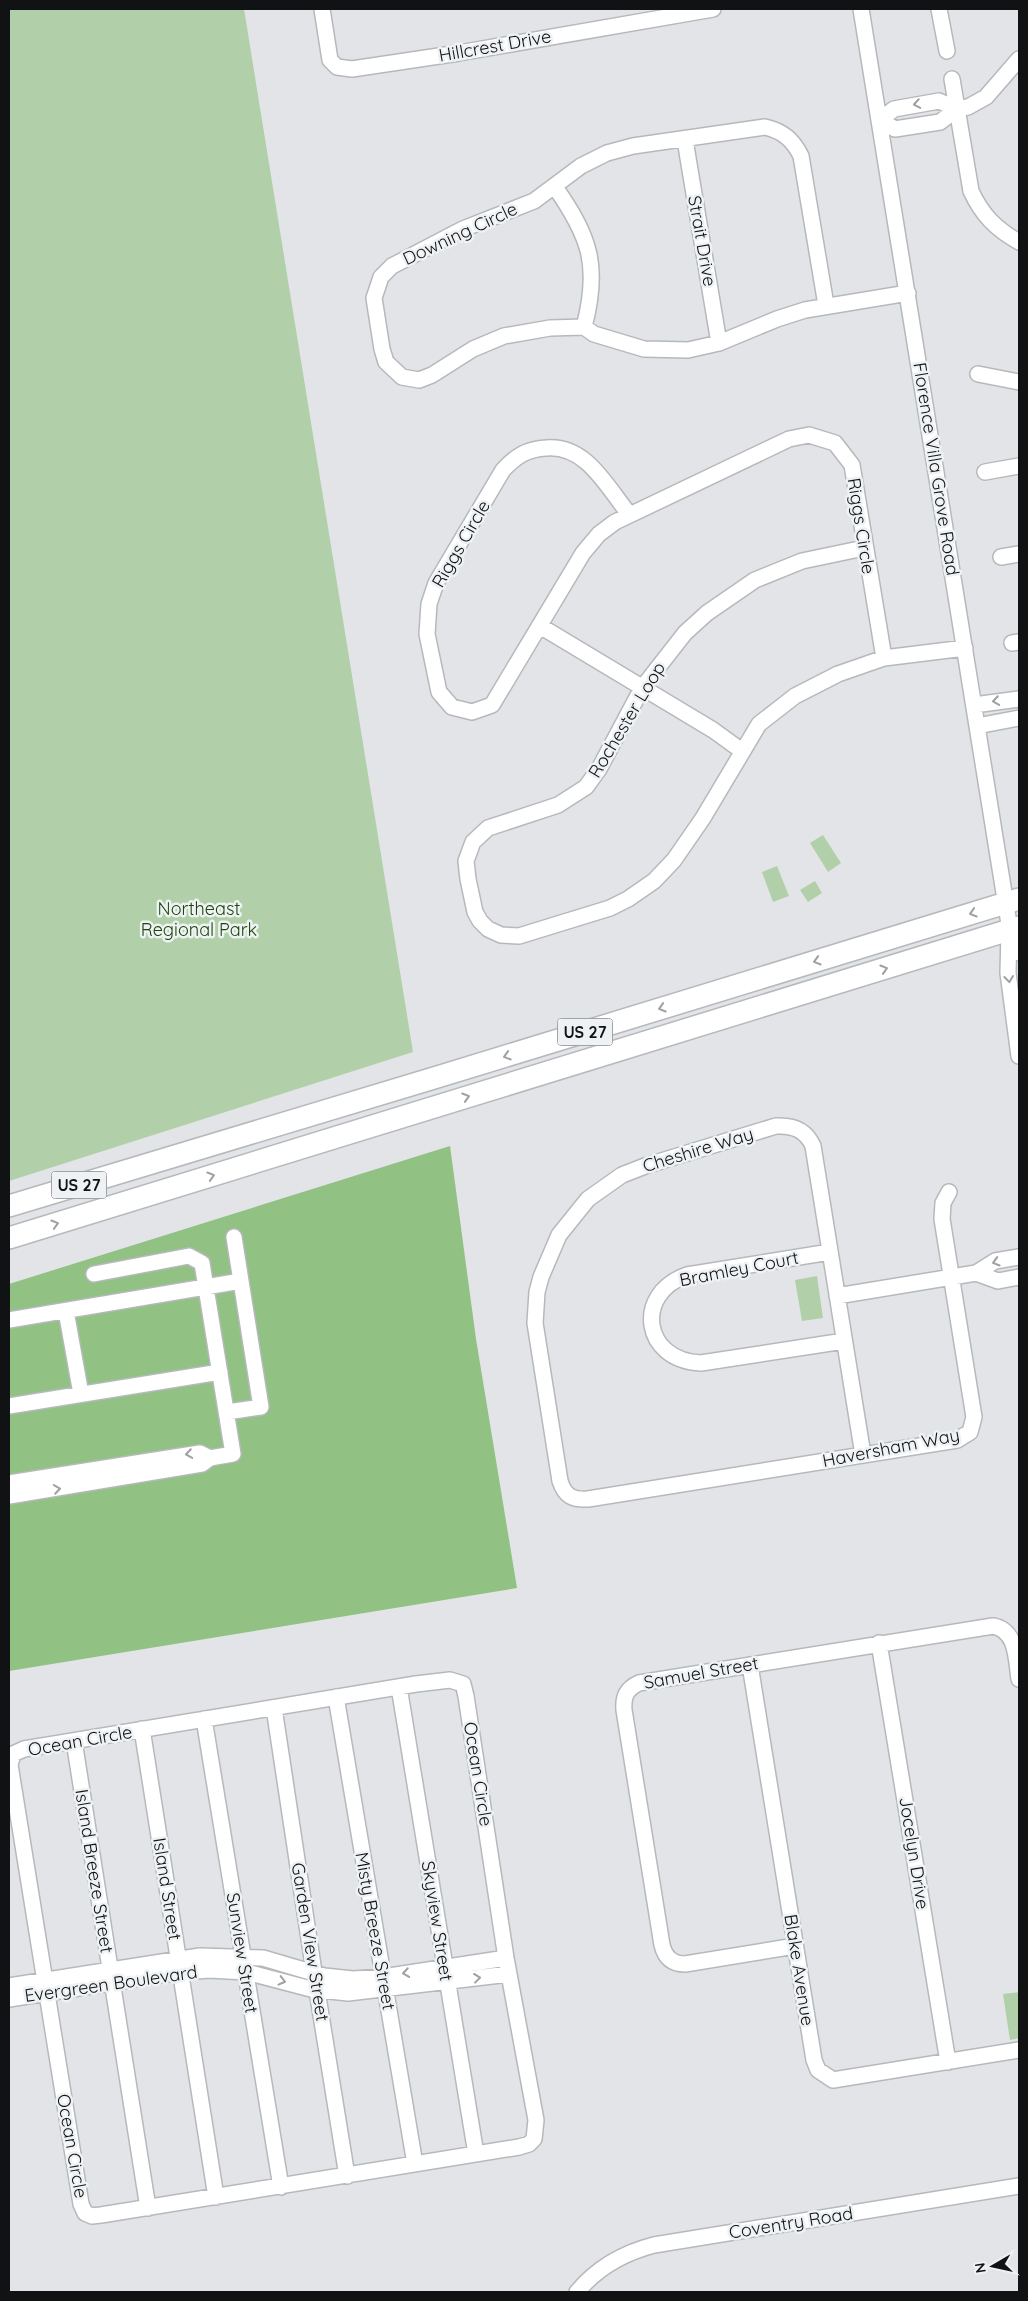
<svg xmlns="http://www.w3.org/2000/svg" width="1028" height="2301" font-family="Quicksand,sans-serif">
<rect width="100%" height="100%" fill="#e2e4e7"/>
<path fill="#b1d0a9" d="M9,9h235l169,1043 -404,129z
M823,835l18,28 -13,9 -18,-29z
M777,866l12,30 -16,6 -11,-30z
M815,881l7,12 -14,9 -8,-12z
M817,1276l6,42 -21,3 -7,-41z
M1019,1992v46l-9,2 -7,-46z"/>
<path fill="#91c183" d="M450,1146l26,193 41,249 -508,83v-387z"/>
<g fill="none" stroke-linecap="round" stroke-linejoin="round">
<defs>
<path id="minor" d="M322,9l8,51 7,7 15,2 107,-16 254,-44
M861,9l149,921 9,23
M939,9l8,42
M952,79l19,112c11,24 25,38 48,51
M957,109l-18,-8 -45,8 -14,11 15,9 45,-7 17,-13 11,-2 18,-10 33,-38
M685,140l34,203
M555,187c35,50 45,79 29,140
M826,305l-25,-149c-8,-16 -18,-25 -36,-29l-132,19 -26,7 -26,13 -47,35 -71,28 -71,37 -11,11 -7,21 8,51 4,13 16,15 17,3 13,-5 41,-26 31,-13 46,-8 34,-1 10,7 50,15 44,1 31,-7 58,-24 28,-9 103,-17
M978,374l41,8
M985,472l34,-6
M629,514c-22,-27 -43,-70 -83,-66 -19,1 -30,8 -43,22l-67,113 -7,21 -2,30 12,58 13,15 20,5 20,-7 91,-152 16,-19 16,-12 174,-83 20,-4 26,8 17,22 32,193
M864,548l-62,13 -47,19 -48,33 -22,20 -43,55 -43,81 -13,18 -28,18 -70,23 -15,14 -7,19 2,18 7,33 5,9 8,8 13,6 18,1 91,-28 18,-9 26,-18 20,-21 29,-42 56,-94 36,-28 43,-22 46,-16 81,-10
M1001,557l18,-3
M540,626l173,104 29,21
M1012,643l7,-1
M974,705l45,-6
M977,726l42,-8
M1009,932l-1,41 11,83
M830,1252l-143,23c-54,19 -44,86 14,88l143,-22
M976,1273l22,8 21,-4
M94,1274l95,-18 13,7 31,191 -23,4
M837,1296l139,-23 19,-12 24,-4
M66,1311l15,83
M9,1320l232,-39
M9,1406l211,-34
M227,1412l34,-5 -27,-170
M863,1455l-50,-309c-7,-16 -20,-21 -37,-20l-131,40 -23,9 -34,24 -29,36 -18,42 -4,15 -2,31 25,158c5,15 12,19 28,18l369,-59 13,-8 4,-15 -32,-198 1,-16 6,-11
M9,1483l191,-30 10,5 -8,6 -193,32
M879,1643l69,419
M750,1665l64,395 4,10 15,10 186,-30
M450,1680l13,4 3,12 40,262 30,162 -2,19 -5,5 -10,3 -418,68 -9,1 -7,-3 -4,-9 -71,-439 3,-11 11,-5 392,-65z
M399,1687l77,467
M336,1697l79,467
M274,1708l40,264 33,204
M204,1719l77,468
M142,1729l74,468
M74,1741l74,467
M795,1946l-110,18c-13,0 -20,-7 -23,-19l-38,-235c-1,-13 2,-21 15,-27l354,-57c24,4 23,33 26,53
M9,1986l191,-30 63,2 61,18 29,3 30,-2 123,-19
M9,1999l164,-26 36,-3 37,2 65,17 37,4 161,-19
M577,2292c20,-24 46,-39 77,-47l365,-59"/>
<path id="highway" d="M9,1206l425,-128 585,-179
M9,1238l1010,-311"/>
</defs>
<use href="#minor" stroke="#b6b9bb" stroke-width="18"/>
<use href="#highway" stroke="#b6b9bb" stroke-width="24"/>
<use href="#minor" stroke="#fff" stroke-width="15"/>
<use href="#highway" stroke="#fff" stroke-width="21"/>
</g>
<defs><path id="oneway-chevron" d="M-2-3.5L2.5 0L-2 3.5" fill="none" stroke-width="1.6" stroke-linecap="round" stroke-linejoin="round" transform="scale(1.25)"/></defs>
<g stroke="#a0a0a1">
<use href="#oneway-chevron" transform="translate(917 104) rotate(170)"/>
<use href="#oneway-chevron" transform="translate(996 701) rotate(171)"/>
<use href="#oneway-chevron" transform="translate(973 913) rotate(163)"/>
<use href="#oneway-chevron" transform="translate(817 961) rotate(163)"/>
<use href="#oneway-chevron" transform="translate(884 969) rotate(-17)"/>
<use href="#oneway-chevron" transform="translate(1009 979) rotate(83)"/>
<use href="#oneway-chevron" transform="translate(662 1008) rotate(163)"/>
<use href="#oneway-chevron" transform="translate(507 1056) rotate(163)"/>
<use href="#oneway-chevron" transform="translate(466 1097) rotate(-17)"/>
<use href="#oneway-chevron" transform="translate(211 1176) rotate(-17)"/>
<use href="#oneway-chevron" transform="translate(55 1224) rotate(-17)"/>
<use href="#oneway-chevron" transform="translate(996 1262) rotate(164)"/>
<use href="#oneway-chevron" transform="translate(189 1454) rotate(171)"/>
<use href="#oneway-chevron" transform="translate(57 1489) rotate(-9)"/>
<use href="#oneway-chevron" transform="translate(406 1973) rotate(171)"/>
<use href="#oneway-chevron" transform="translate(477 1978) rotate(-7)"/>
<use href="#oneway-chevron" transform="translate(282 1981) rotate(14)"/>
</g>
<g text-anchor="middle" stroke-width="5" stroke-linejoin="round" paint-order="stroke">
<g fill="#eff2f4" stroke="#545556" stroke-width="1">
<rect x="557.5" y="1018.5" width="55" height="27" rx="4"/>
<rect x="51.5" y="1171.5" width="55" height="27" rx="4"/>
</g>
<g font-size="16" font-weight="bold" fill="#111213">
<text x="585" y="1038">US 27</text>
<text x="79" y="1191">US 27</text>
</g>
<g font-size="18" fill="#111213" stroke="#eff2f4">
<text transform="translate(495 46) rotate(-10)" y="6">Hillcrest Drive</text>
<text transform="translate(460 234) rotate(-25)" y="6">Downing Circle</text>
<text transform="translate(702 241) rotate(80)" y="6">Strait Drive</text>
<text transform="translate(936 469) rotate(81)" y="6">Florence Villa Grove Road</text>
<text transform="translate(861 526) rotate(81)" y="6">Riggs Circle</text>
<text transform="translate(461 544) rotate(-60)" y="6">Riggs Circle</text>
<text transform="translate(627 720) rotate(-59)" y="6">Rochester Loop</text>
<text transform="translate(698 1150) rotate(-17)" y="6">Cheshire Way</text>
<text transform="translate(739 1269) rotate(-11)" y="6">Bramley Court</text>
<text transform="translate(891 1448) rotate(-11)" y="6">Haversham Way</text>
<text transform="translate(701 1673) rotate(-10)" y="6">Samuel Street</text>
<text transform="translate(80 1741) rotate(-10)" y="6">Ocean Circle</text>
<text transform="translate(478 1774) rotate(81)" y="6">Ocean Circle</text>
<text transform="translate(914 1853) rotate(81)" y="6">Jocelyn Drive</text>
<text transform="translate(94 1871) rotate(81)" y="6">Island Breeze Street</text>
<text transform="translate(167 1889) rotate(81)" y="6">Island Street</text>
<text transform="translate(437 1921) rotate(81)" y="6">Skyview Street</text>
<text transform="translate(375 1931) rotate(80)" y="6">Misty Breeze Street</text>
<text transform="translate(310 1942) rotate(81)" y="6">Garden View Street</text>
<text transform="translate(242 1953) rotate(81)" y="6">Sunview Street</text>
<text transform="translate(799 1970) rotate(81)" y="6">Blake Avenue</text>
<text transform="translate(111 1984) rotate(-8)" y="6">Evergreen Boulevard</text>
<text transform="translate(72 2146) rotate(80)" y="6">Ocean Circle</text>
<text transform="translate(791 2223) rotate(-9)" y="6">Coventry Road</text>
</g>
<g font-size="18" fill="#194707" stroke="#eff2f4">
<text x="199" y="915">Northeast<tspan x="199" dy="21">Regional Park</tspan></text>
</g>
</g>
<rect width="1028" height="2301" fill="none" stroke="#111213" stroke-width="20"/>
<g transform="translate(993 2266) rotate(261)" stroke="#eff2f4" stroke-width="4" paint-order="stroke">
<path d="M0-4L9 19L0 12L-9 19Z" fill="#111213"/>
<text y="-8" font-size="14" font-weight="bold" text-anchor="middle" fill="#111213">N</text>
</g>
</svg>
